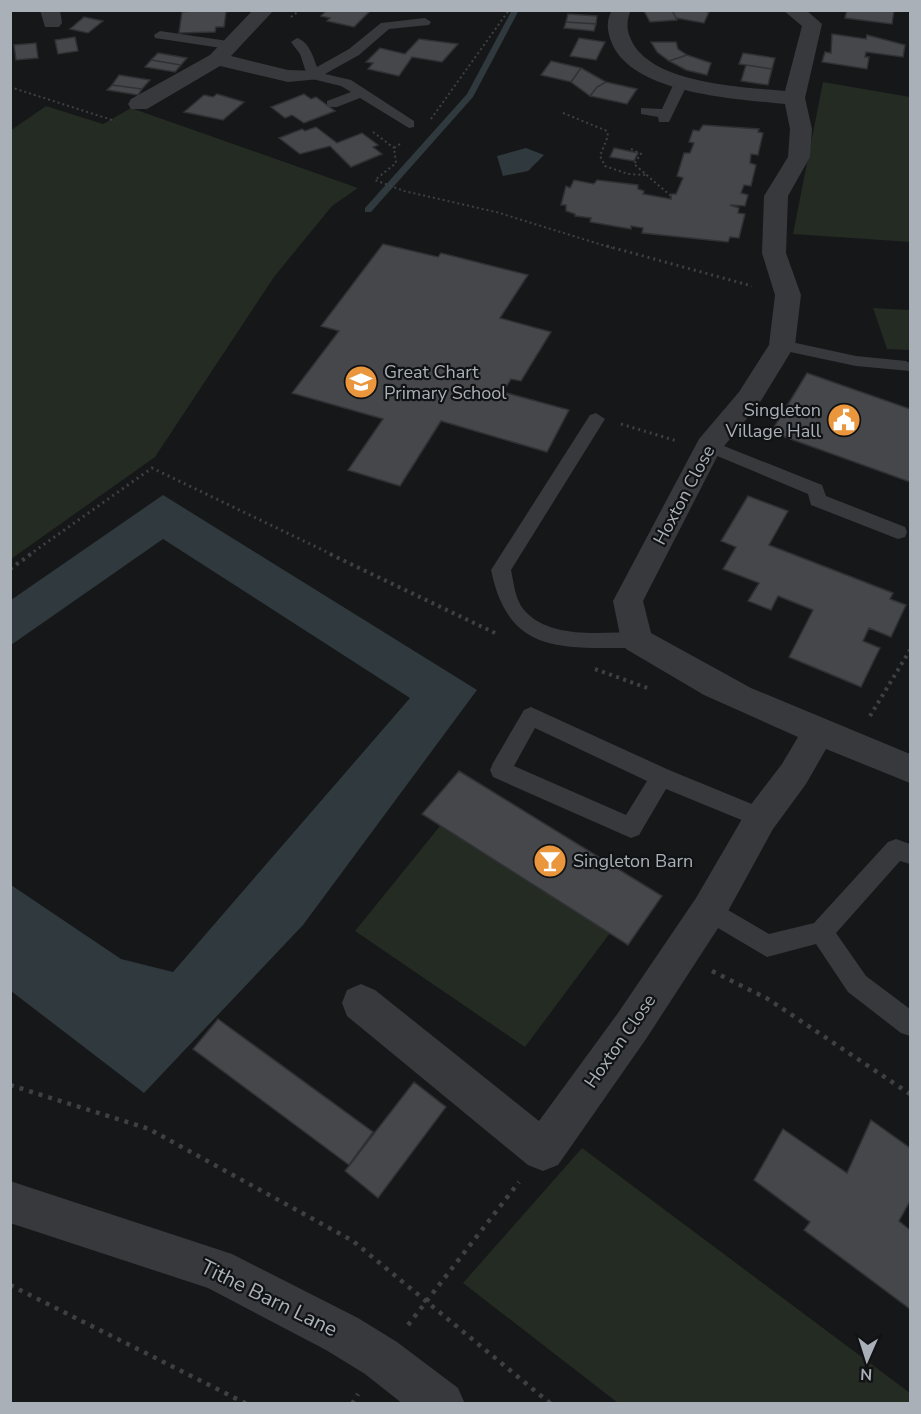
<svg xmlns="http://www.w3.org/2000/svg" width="921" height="1414" font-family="'Nunito Sans',sans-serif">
<rect width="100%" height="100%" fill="#161718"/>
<path fill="#232b23" d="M823,82l87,15v145l-117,-8z
M46,106l57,18 28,-16 227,80 -26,18 -58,71 -119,180 -144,102 -1,-428z
M873,308l37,2v40l-23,-1z
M440,826l170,107 -85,114 -170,-116z
M582,1148l328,245v10h-292l-155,-120z"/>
<path fill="#2f393e" d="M526,148l18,7 -16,16 -25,5 -6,-20z
M163,495l314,195 -174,235 -159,168 -133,-102v-106l110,74 52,13 237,-274 -247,-159 -152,106v-45z"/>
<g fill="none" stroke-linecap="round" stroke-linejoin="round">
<path fill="#2f393e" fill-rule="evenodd" d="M512,10h7l-46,87 -102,115h-6v-4l102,-114z"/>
</g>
<path fill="#45474b" stroke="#303134" stroke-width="1.5" d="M200,10h34l-8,2 -2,15h-8l-1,5 -36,1 3,-21z
M327,10h44l-17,17 -27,-6 3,-3 -9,-2z
M672,10l5,10 -27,2 -6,-11z
M672,10h26l11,2 -5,11 -28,-5z
M847,10h47l-2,14 -47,-6z
M568,14l29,2 -1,8 -30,-2z
M84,17l19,4 -15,12 -18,-4z
M566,22l30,2 -2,7 -30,-3z
M832,34l34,5 1,-4 38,10 -2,12 -37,-5 -1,5h4l-2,12 -45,-7 3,-10 6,1z
M75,37l3,14 -20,3 -3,-14z
M579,38l26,4 -9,18 -26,-4z
M419,39l39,5 -16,18 -30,-5 -13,19 -31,-7 5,-6 -7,-1 14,-14 25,6z
M651,42h25l2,7 9,6 -18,6 -12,-9z
M36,43l2,15 -22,2 -2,-15z
M158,53l29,5 -6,7 -30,-5z
M743,53l32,5 -3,11 -33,-5z
M687,55l24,8 -4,12 -21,-5 -17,-9z
M151,60l30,5 -6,7 -30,-5z
M551,61l30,7 -10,14 -30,-7z
M746,65l26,4 -4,16 -27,-4z
M581,68l25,14 -9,5 -7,9 -19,-14z
M119,75l31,5 -8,9 -30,-4z
M606,82l31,7 -10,15 -37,-8 7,-9z
M112,85l30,4 -4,6 -31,-5z
M217,94l27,8 -21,18 -39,-8 20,-17 9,2z
M304,94l7,5 5,-2 19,14 -31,12 -12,-8 -7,3 -14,-11z
M703,125l56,4 -1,3 5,1 -5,22 -7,-1 -1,9 6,2 -5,21 -7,-1 -3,8 7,2 -3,11 -15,-1 9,3 -1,5 7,1 -6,24 -9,-1 -2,5 -86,-9 1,-5 -12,-2v3l-41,-7 1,-4 -16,-2v-2l-9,-3v-6h-5l5,-19 4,2 4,-8 20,4 3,-4 41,5v4l6,2 -1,3 28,5v-5h5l7,-16 -6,-2 7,-23h6l4,-10 -5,-1 4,-12 6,1z
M316,127l21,16 25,-10 16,12 -5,2 9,7 -31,13 -21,-21 -30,8 -21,-16 23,-9 3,2z
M614,148l24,5 -4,8 -24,-4z
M383,244l55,13 3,-4 87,22 -28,43 51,14 -30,49 -10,-2 -8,13 66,18 -22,42 -106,-31 -41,65 -52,-16 35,-51 -91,-26 47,-62 -18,-5z
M807,373l103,36v73l-139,-50z
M748,496l40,15 -19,34 124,48 -3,6 16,6 -15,32 -22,-9 -6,13 17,7 -19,39 -72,-30 24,-47 -35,-14 -7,14 -23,-9 11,-18 -36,-14 13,-22 -15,-6z
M459,771l203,125 -34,49 -206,-131z
M218,1019l155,113 -24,33 -156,-116z
M414,1082l32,25 -68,91 -33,-27z
M871,1120l39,28v53l-11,20 11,9v79l-106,-79 6,-8 -56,-42 29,-51 64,44z"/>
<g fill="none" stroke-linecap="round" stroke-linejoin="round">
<path stroke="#3e4044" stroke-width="2" stroke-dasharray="2 3" stroke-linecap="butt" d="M291,17l9,-7
M10,87l105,34
M563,113l44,18 1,5 -8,20 5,10 23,8 19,1
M431,119l78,-109
M373,132l21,16
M400,144l-6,4 2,15 -21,17 29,11 92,21 116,36
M631,149l10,5 -7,10 37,32"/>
<path stroke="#3e4044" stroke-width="3" stroke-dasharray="2 4" stroke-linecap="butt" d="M607,246l145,40
M621,424l56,17
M29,555l123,-87 181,87"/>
<path stroke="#3e4044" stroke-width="4" stroke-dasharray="3 4.5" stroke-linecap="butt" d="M330,554l167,80
M10,569l21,-15
M595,669l55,20
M870,716l40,-66"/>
<path stroke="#3e4044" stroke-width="4.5" stroke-dasharray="4 6" stroke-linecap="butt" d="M712,971l56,28 142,95
M10,1085l139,44 204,112 198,163
M10,1285l237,119
M408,1325l111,-143
M352,1404l6,-10"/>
<path fill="#37393d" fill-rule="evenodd" d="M425,18l6,4 -2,3 -40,4 -30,26 -34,19 26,6 63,41v6l-5,1 -49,-30 -23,9h-10v-6l24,-9 -10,-6 -33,-8 -8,-24 -9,-12 6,-4c12,4 16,18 20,29l32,-18 32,-26z
M160,31l68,10 6,4 -6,4 -73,-11 -1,-3z
M682,77l7,4 -20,41h-10l-1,-5 -17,-3v-6l21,1 13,-28z
M782,340l74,16 50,5 4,2v8l-54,-5 -80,-17 -2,-4 2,-4z
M596,413l9,6 -94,151c3,14 4,29 13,40 26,30 78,22 113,22l7,2 3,6 -3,6 -7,2c-73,-1 -128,9 -146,-78l99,-155z
M709,440l113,45 4,11 79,31 2,5 -2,5 -7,2 -87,-34 -3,-11 -105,-44 -3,-4 3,-4z
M531,707l138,63 100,41 3,7 -3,7 -8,3 -95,-39 -27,46 -8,3 -138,-61 -3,-7 3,-7 31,-53zM535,728l112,53 -21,34 -112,-49z
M896,839l14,5v20l-10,-3 -64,72 30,43 44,33v27l-9,-3 -53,-41 -32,-48 -49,13 -66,-39 -4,-8 4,-8 8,-3 60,35 45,-11 74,-81z"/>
<path fill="#37393d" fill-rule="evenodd" d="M40,10h20l2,13 -3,4h-14z
M253,10h21l-43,46 57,14 32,1 3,4 -3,4 -32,3 -68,-16 -73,43h-16l-3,-5 3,-5 79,-44z
M612,10h19c-4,9 -5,18 -1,27 17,47 113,50 155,54l17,-65 -19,-16h23l16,14 -17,74 7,31 -2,28 -22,39 -2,57 15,42 -6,50 -36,59 -39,47 -77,150 8,32 100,55 159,66v29l-84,-34 -20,35 -33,45 -51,93 -76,117 -88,126 -15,6 -15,-6 -181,-149 -5,-13 5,-13 14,-6 14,6 164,131 79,-108 78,-115 53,-91 33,-43 16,-27 -94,-42 -78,-46 -5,-9 -8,-39 86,-162 40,-47 30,-47 6,-50 -13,-42 2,-57 24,-39 2,-28 -5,-25c-48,-5 -155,-10 -174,-63 -4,-11 -5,-20 1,-31z"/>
<path fill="#37393d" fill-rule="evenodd" d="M10,1181l222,73 126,64 39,24 61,46 7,16h-62l-38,-30 -39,-24 -118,-62 -198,-65z"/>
</g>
<defs>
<symbol id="school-disc" viewBox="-11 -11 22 22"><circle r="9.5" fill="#ea963d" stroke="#111213"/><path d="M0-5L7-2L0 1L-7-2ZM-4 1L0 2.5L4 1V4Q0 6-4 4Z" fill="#fff"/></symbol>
<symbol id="civic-disc" viewBox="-11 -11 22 22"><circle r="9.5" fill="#ea963d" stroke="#111213"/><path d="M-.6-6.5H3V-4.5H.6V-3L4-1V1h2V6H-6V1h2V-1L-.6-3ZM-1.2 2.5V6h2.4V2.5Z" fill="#fff"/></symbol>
<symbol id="bar-disc" viewBox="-11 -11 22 22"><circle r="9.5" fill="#ea963d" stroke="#111213"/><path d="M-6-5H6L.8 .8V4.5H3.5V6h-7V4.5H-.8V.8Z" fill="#fff"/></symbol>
</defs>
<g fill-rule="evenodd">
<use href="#school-disc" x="342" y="363" width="38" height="38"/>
<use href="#civic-disc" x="825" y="401" width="38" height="38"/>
<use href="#bar-disc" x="531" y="842" width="38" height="38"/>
</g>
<g text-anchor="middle" stroke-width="4.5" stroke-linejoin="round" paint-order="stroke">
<g font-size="18" fill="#a9b0b8" stroke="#111213" text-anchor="start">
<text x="384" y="378">Great Chart<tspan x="384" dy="21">Primary School</tspan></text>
<text x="821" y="416" text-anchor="end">Singleton<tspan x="821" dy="21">Village Hall</tspan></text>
<text x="573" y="867">Singleton Barn</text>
</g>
<g font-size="18" fill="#a9b0b8" stroke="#111213">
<text transform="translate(684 495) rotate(-62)" y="6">Hoxton Close</text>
<text transform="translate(620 1041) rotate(-55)" y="6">Hoxton Close</text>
</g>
<g font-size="21" fill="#a9b0b8" stroke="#111213">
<text transform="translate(269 1298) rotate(26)" y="7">Tithe Barn Lane</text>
</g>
</g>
<rect width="921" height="1414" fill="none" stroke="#a9b0b8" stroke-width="24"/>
<g transform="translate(867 1360) rotate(183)" stroke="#111213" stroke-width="4.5" paint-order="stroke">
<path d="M0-4.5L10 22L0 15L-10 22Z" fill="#a9b0b8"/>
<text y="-9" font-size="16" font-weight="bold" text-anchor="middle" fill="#a9b0b8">N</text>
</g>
</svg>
